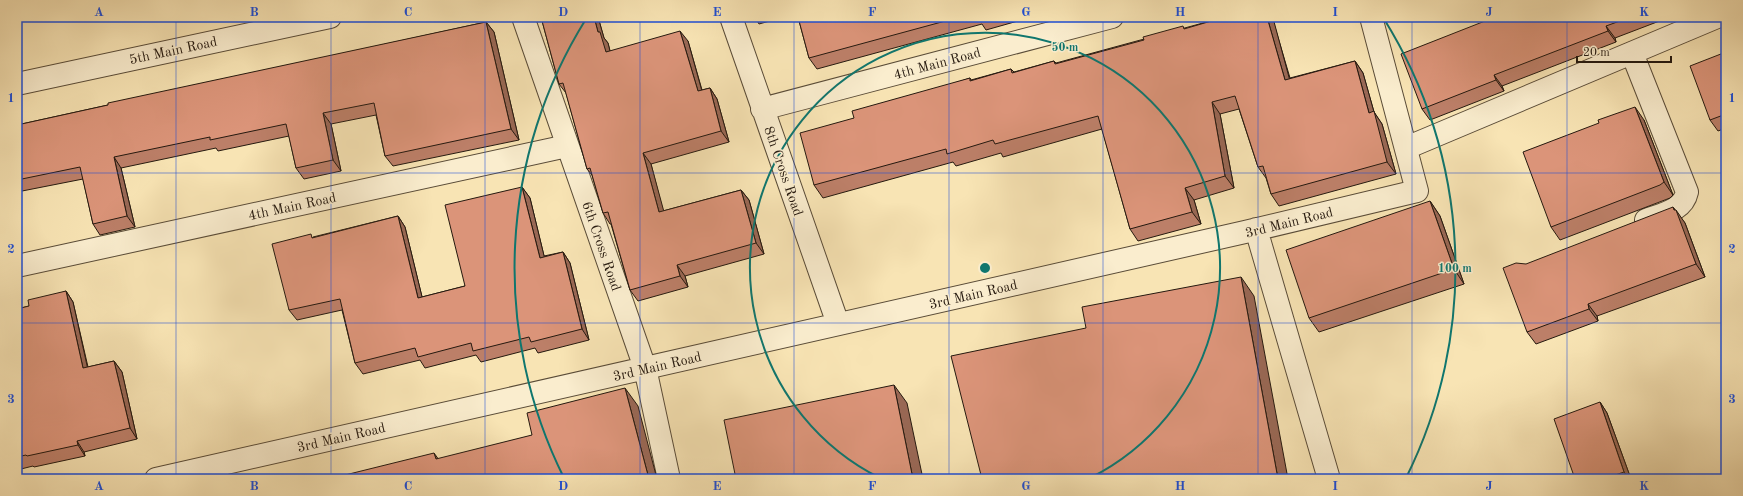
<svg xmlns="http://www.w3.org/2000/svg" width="1743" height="496" font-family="'Old Standard TT',serif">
<rect width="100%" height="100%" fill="#f8e4b4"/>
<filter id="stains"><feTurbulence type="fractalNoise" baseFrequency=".005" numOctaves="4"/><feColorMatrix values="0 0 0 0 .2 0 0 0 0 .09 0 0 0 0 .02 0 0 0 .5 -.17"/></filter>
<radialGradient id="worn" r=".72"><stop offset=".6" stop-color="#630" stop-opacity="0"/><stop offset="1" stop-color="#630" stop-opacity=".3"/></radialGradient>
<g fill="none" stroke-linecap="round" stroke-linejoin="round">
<defs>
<path id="minor" d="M523,17l122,351 24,111
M731,17l107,307
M1632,53l55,139c-4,19 -25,22 -41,28
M17,84l313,-67
M762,109l350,-92
M1406,148l311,-131
M1256,229l73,250
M17,266l550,-120
M156,479l1089,-247 172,-41 -46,-174"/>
</defs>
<use href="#minor" stroke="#5a4c38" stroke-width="24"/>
<use href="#minor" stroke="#faedce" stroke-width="22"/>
</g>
<path fill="#bc7f68" stroke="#25190f" d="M541,17h57l6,21 4,5 2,8 78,-10 14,49 8,-2 7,11 12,43 -78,22 12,47 78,-21 8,10 15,54 -79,22 3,11 -50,14 -8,-11 -19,-66h-1l-7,-11 -11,-38 -5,-6 -21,-76 -7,-9z
M755,17h29l-25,7z
M798,17h234l-46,13 -4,-6 -165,45 -8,-11z
M1225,17h47l18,61 65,-17 8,12 11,39 8,12 14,50 -117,32 -8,-12 -5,-16 -8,-11 -19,-58 -19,5 14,74 -40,12 7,24 -63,17 -8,-12 -28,-100 -99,28 -2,-4 -45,13 -3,-4 -130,36 -9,-13 40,-67 116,-40 1,2 40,-11 3,3 40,-11 2,2z
M1484,17h186l-55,21 1,4 -114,44 2,5 -74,29 -8,-11 63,-88z
M486,22l8,10 25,108 -126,26 -8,-10 -9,-41 -45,9 10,47 -37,8 -8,-11 -7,-32 -71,15 -2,-3 -95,20 14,59 -35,8 -7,-11 -10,-45 -66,13v-67z
M1726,52v76l-8,3 -8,-11z
M1644,120l29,75 -3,3 -110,42 -9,-13z
M522,187l8,11 14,58 19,-4 7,11 19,77 -51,13 -3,-5 -54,14 -5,-7 -51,13 -5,-8 -57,14 -8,-11 -13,-53 -45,10 -8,-10 24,-73 85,-21 7,11 17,70 43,-11z
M1430,201l10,15 24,68 -145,48 -10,-14z
M1673,207l12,16 20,54 -108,39 1,5 -62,23 -9,-12z
M66,291l7,11 15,65 26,-6 8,11 15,67 -53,13 1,4 -51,11 -1,-1 -16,4v-161l12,-3z
M1600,402l7,11 24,66h-56z"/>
<path fill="#996855" stroke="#25190f" d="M594,17h4l6,21 4,5 5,20 -7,-11 -8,-20z
M1267,17h5l1,1 20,74 -8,-12z
M486,22l8,10 25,108 -8,-11z
M1606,26l9,12 1,4 -8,-11z
M680,31l8,10 17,61 -7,-11z
M1355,61l8,12 11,39 8,12 14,50 -9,-12 -18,-49z
M1494,75l8,11 2,5 -8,-11z
M710,88l7,11 12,43 -8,-11z
M1212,102l8,12 14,74 -9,-12z
M1635,107l9,13 29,75 -9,-13z
M323,113l8,11 10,47 -8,-11z
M643,153l8,11 16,59 -8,-11z
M114,157l7,11 14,59 -8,-11z
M522,187l8,11 17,70 -7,-10z
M1185,188l9,12 7,24 -9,-12z
M741,190l8,10 15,54 -8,-11z
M1430,201l10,15 24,68 -10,-15z
M1673,207l4,6 -1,-3 9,13 20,54 -9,-13z
M398,216l7,11 20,82 -7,-11z
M563,252l7,11 19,77 -7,-11z
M677,265l8,11 3,11 -8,-11z
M1241,277l13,19 34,183h-10z
M66,291l7,11 17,77 -7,-11z
M1588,304l9,12 1,5 -9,-12z
M114,361l8,11 15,67 -7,-11z
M894,385l13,18 16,76h-10z
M625,388l13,18 19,73h-8z
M1600,402l7,11 24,66h-2l-5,-7z
M77,441l7,11 1,4 -7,-11z
M434,453l13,18 -11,-12z"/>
<path fill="#db9479" stroke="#25190f" d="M541,17h53l4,15h2l6,20 74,-21 18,60 12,-3 11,43 -78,22 16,59 82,-22 15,53 -79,22 3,11 -50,14 -22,-78 -5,1 -13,-45 -3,1 -24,-86 -4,1z
M798,17h162l-151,41z
M977,17h8l-7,2z
M1225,17h42l18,63 70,-19 14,52 5,-2 13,51 -116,32 -8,-28 -5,1 -23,-71 -23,6 13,74 -40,12 7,24 -62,17 -32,-113 -103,28 -2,-4 -46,14 -1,-5 -132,36 -14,-52 54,-15 -2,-7 118,-33v3l41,-12 1,4 42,-12 1,3 89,-24 -1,-3 40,-11 1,3z
M1484,17h147l-25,9 2,5 -114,44 2,5 -74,29 -21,-55 84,-33z
M486,22l25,107 -126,27 -11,-53 -51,10 10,47 -37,8 -10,-44 -76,16v-3l-96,20 13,59 -34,8 -13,-57 -63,13v-55l91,-20v-2z
M1726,52v62l-16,6 -20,-54z
M1635,107l29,75 -4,3 -109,42 -28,-75 76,-29 -1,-3z
M522,187l18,71 23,-6 19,77 -51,13 -2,-5 -56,14 -2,-8 -53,14 -3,-9 -60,15 -15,-64 -51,11 -17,-66 39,-10 1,4 86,-22 20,82 47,-12 -20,-81z
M1430,201l24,68 -145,49 -23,-68z
M1673,207l1,3h2l20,54 -108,40 1,5 -62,23 -24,-64 13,-5 10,1z
M1241,277l37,202h-296l-31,-123 135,-28 -4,-21z
M66,291l17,77 31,-7 16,67 -53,13 1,4 -51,11 -1,-1 -9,2v-148l12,-3 -1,-6z
M894,385l19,94h-177l-12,-59z
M625,388l24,91h-307l-1,-3 93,-23 2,6 96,-24 -5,-22z
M1600,402l24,70 -21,7h-28l-21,-60z
M1726,476v3h-8z"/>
<path fill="none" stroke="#1d4ed8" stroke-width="1" stroke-opacity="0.55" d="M176,17v462M331,17v462M485,17v462M640,17v462M794,17v462M949,17v462M1103,17v462M1258,17v462M1412,17v462M1567,17v462M17,173h1709M17,323h1709"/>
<g fill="none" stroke="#0f766e" stroke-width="2">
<path d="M880 478A235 235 0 1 1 1090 478"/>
<path d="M564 478A470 470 0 0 1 586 19M1384 19A470 470 0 0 1 1406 478"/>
</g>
<g text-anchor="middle" stroke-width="3" stroke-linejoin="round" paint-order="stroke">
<g font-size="14" fill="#25190f" stroke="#faedce">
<text transform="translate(173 50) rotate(-12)" y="5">5th Main Road</text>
<text transform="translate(937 63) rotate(-15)" y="5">4th Main Road</text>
<text transform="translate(784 171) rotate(71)" y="5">8th Cross Road</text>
<text transform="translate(292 206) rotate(-12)" y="5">4th Main Road</text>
<text transform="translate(1289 222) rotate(-14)" y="5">3rd Main Road</text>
<text transform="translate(602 246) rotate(71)" y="5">6th Cross Road</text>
<text transform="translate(973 294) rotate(-13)" y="5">3rd Main Road</text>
<text transform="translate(657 366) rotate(-13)" y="5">3rd Main Road</text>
<text transform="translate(341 437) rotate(-13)" y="5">3rd Main Road</text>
</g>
</g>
<circle cx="985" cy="268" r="6" fill="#0f766e" stroke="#faedce" stroke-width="2"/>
<g font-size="12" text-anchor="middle" font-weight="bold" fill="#0f766e" stroke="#faedce" stroke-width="3" stroke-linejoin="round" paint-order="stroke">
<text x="1065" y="51">50 m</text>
<text x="1455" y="272">100 m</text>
</g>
<rect width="1743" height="496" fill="none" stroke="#f8e4b4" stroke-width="44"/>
<path d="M1577 56v6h94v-6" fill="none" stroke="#25190f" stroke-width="2"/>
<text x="1583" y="56" font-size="12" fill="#25190f" stroke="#faedce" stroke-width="3" paint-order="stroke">20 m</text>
<rect x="22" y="22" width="1699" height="452" fill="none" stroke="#1d4ed8" stroke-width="1.5"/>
<g font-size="13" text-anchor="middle" font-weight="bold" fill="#1d4ed8">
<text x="99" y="16">A</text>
<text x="254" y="16">B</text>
<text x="408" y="16">C</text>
<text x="563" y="16">D</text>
<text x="717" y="16">E</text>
<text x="872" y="16">F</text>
<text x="1026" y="16">G</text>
<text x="1180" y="16">H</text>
<text x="1335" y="16">I</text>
<text x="1489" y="16">J</text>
<text x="1644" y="16">K</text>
<text x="11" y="102">1</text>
<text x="1732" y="102">1</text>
<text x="11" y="253">2</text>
<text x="1732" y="253">2</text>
<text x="11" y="403">3</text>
<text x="1732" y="403">3</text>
<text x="99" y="490">A</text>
<text x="254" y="490">B</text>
<text x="408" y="490">C</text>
<text x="563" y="490">D</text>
<text x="717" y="490">E</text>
<text x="872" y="490">F</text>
<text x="1026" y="490">G</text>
<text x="1180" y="490">H</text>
<text x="1335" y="490">I</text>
<text x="1489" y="490">J</text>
<text x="1644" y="490">K</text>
</g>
<rect width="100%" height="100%" filter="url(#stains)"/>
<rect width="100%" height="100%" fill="url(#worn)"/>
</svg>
